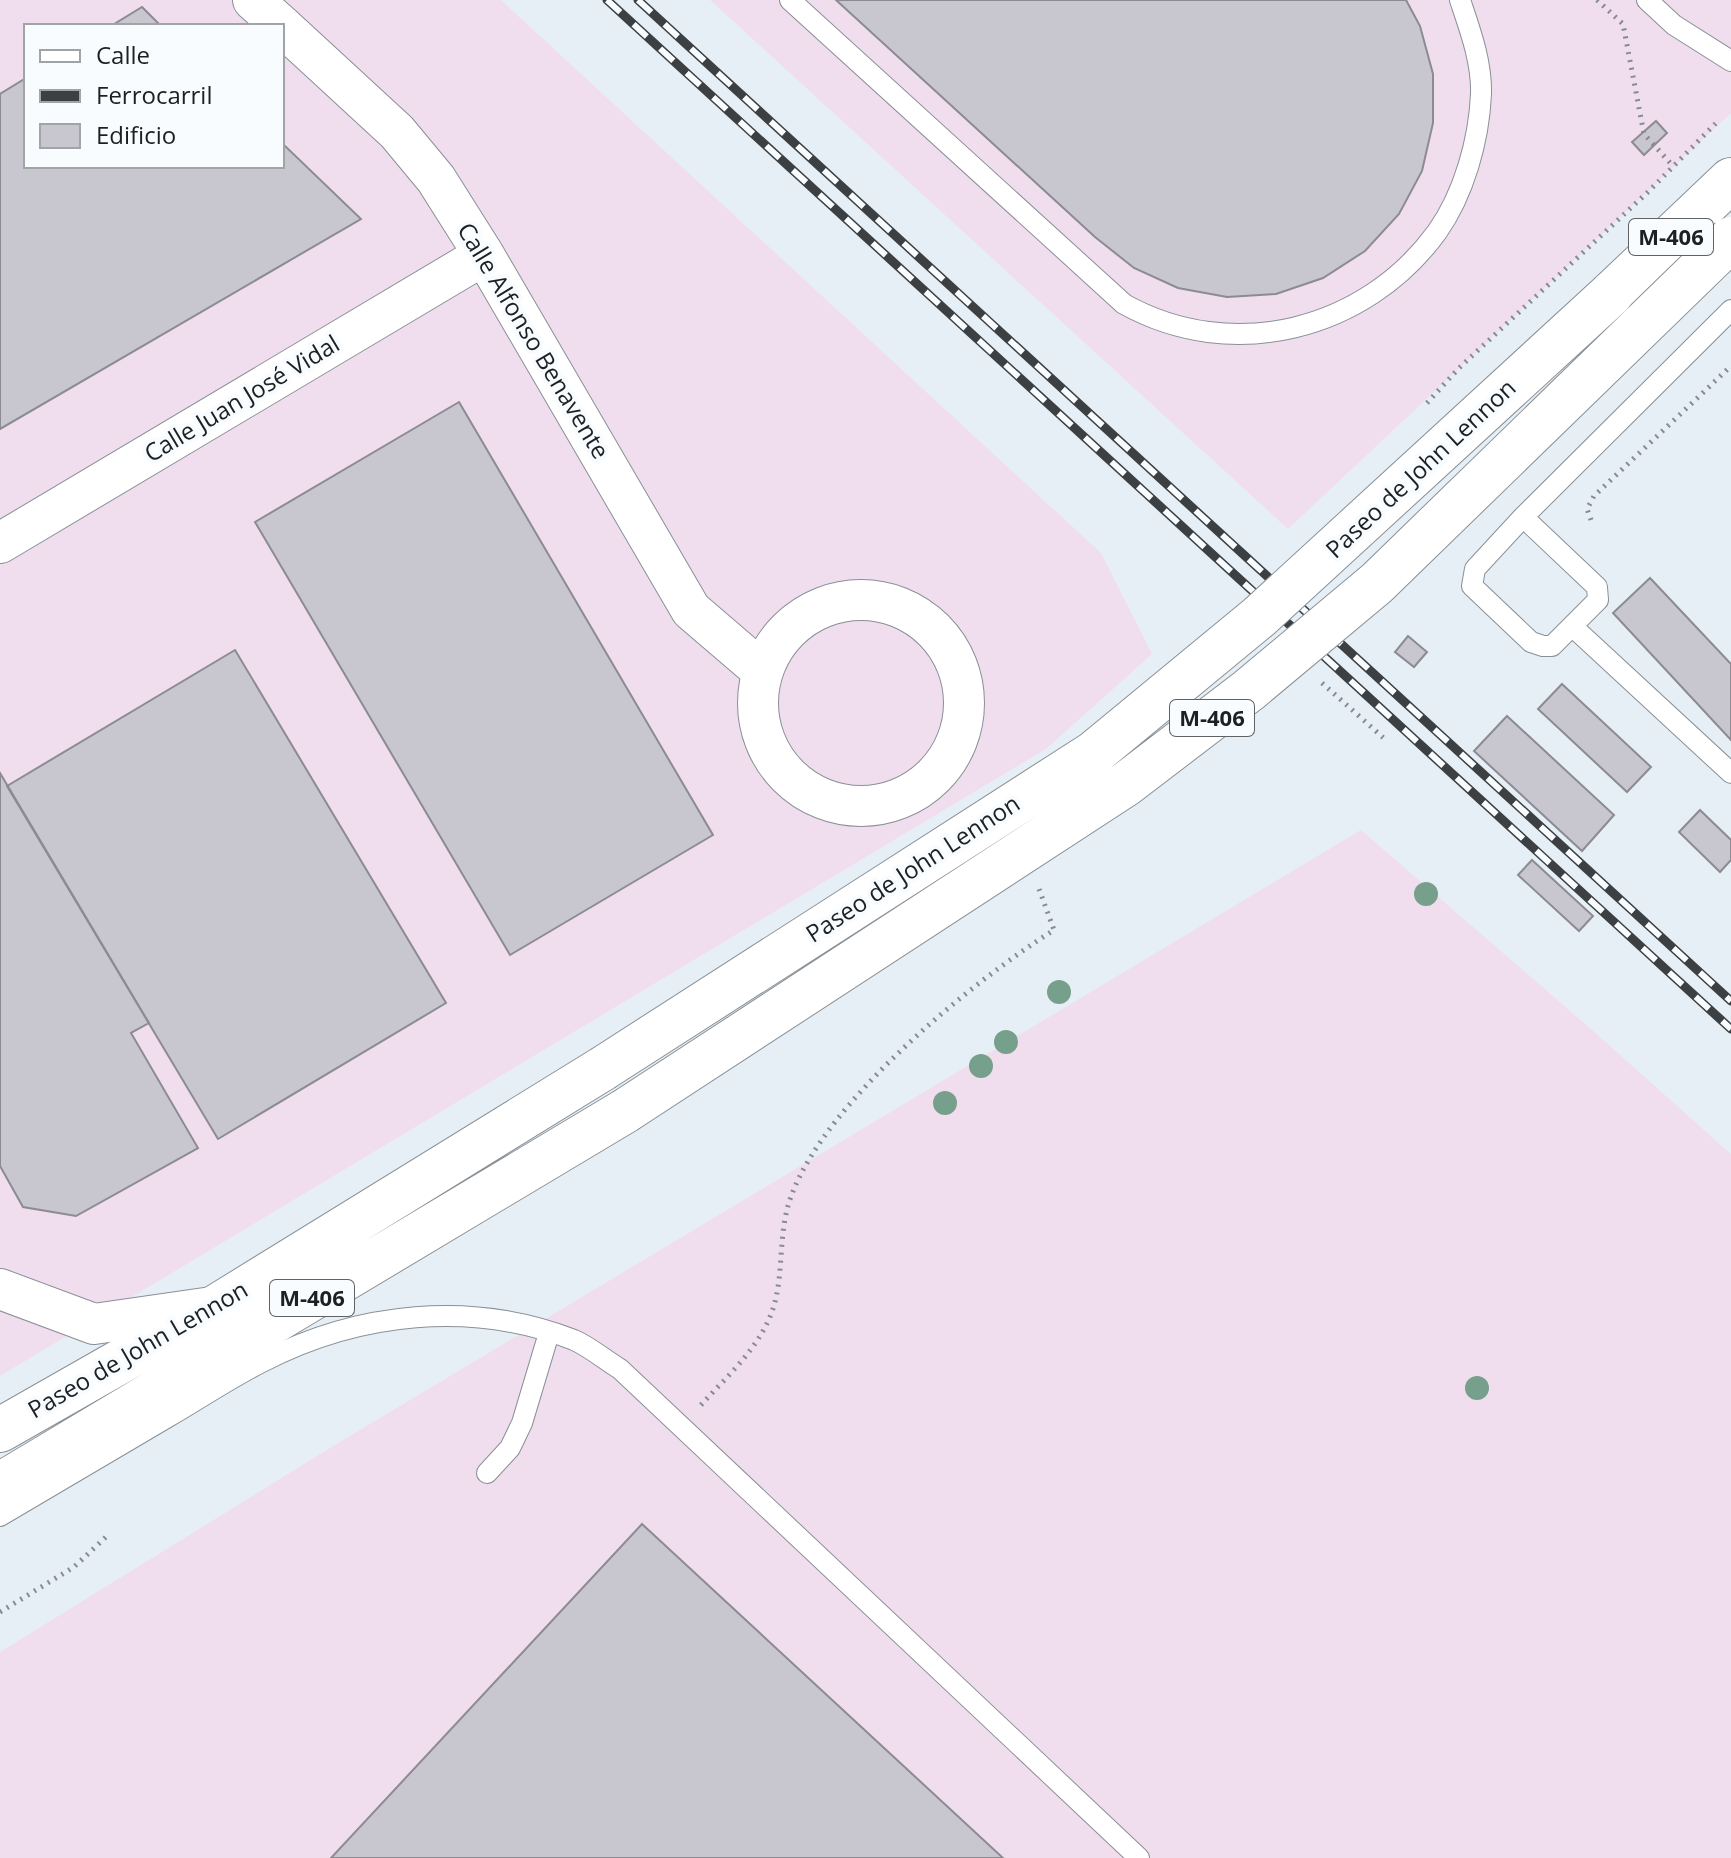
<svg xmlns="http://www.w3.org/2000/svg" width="1731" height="1858" font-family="'Open Sans',sans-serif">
<rect width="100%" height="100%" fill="#e7eff6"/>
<path fill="#f0deef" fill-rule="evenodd" d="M0,0h501l600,553 51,101 -106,95 -1046,627zM26,26h256v140h-256z
M710,0h1021v113l-443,416z
M1361,830l230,199 140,125v704h-1731v-206l338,-209z"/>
<path fill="#c8c7d0" stroke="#8c8b93" stroke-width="2" d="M836,0h570l14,26 13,48v49l-11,48 -23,43 -34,37 -42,27 -47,16 -49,3 -49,-9 -44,-20 -39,-31z
M142,7l19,19h-50z
M26,78v88h256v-23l79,76 -361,210v-335z
M1656,121l11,12 -23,22 -12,-13z
M459,402l254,433 -203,120 -255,-433z
M1650,578l81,86v76l-118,-127z
M1408,636l19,16 -13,15 -19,-15z
M235,650l211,353 -228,136 -211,-353z
M1562,684l89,83 -24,25 -89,-83z
M1507,716l107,99 -32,36 -108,-100z
M0,773l149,250 -18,10 67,115 -122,68 -53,-9 -23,-41z
M1700,810l31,30v20l-11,12 -41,-40z
M1532,860l61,56 -14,15 -61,-56z
M642,1524l361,334h-672z"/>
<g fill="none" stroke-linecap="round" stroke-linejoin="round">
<defs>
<path id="lane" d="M790,0l334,304c108,60 241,27 313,-72 27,-38 42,-92 44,-138 1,-32 -11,-64 -21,-94
M1647,0l27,25 57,36
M1523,517l74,70 1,13 -46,46h-9l-12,-4 -59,-56 3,-17 48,-52 208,-207
M1573,627l158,146
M487,1473l23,-25 12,-25 27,-90
M0,1516c56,-33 112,-66 168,-99 31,-18 62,-39 94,-55 96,-50 210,-62 312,-22 16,7 31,20 46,29l519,489"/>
<path id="street" d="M253,0l29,26
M282,26l115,106 39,47 48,76 207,355 70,60
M0,543l484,-288
M758 703a103 103 0 1 1 206 0a103 103 0 1 1-206 0Z
M0,1289l94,35 118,-17"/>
<path id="highway" d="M1611,294l120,-114
M0,1430l216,-123 386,-238
M0,1485l625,-374"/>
</defs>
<use href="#lane" stroke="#899096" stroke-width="22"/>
<use href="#street" stroke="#899096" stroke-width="42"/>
<use href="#highway" stroke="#899096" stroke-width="46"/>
<path stroke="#868c91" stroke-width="5" stroke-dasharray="2 6" stroke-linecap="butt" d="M1597,0l26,24 21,110 29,32
M1427,403l32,-35 190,-177 70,-71
M1591,520l-4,-11 7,-13 137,-130
M1322,683l65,58
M701,1405c28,-31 63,-61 74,-103 9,-35 3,-73 17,-108 35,-93 178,-211 262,-264l-15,-41
M0,1612l74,-45 34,-32"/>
<use href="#lane" stroke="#fff" stroke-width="20"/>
<use href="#street" stroke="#fff" stroke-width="40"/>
<use href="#highway" stroke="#fff" stroke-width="44"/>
<defs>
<path id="rail" d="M607,0l1124,1029
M638,0l1093,1001"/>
</defs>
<use href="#rail" stroke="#3c4043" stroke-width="9"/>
<use href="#rail" stroke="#f9fcff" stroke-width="6" stroke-dasharray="18" stroke-linecap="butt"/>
<defs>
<path id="highway-bridge" d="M602,1069l492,-316 165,-136 352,-323
M625,1111l501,-327 123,-94 128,-107 354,-344"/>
</defs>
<use href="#highway-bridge" stroke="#899096" stroke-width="46" stroke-linecap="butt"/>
<use href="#highway-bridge" stroke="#fff" stroke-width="44"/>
</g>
<g fill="#76a08b">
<circle cx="1426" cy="894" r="12"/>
<circle cx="1059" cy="992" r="12"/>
<circle cx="1006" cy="1042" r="12"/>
<circle cx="981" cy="1066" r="12"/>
<circle cx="945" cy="1103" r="12"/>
<circle cx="1477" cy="1388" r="12"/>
</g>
<g text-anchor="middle" stroke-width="8" stroke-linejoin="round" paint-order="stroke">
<g fill="#f9fcff" stroke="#5f6265" stroke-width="2">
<rect x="1629" y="219" width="84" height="36" rx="6"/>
<rect x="1170" y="700" width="84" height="36" rx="6"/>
<rect x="270" y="1280" width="84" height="36" rx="6"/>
</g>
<g font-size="22" font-weight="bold" fill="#1d2023">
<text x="1671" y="245">M-406</text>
<text x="1212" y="726">M-406</text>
<text x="312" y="1306">M-406</text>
</g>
<g font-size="24" fill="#1d2023" stroke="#f9fcff">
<text transform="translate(533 341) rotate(59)" y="8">Calle Alfonso Benavente</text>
<text transform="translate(242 399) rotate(-31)" y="8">Calle Juan José Vidal</text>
<text transform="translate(1421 469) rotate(-43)" y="8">Paseo de John Lennon</text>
<text transform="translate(913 869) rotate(-33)" y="8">Paseo de John Lennon</text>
<text transform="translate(138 1350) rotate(-30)" y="8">Paseo de John Lennon</text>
</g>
</g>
<rect x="24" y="24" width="260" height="144" fill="#f9fcff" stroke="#a1a4a7" stroke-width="2"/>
<rect x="40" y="50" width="40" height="12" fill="#ffffff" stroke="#a1a4a7" stroke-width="2"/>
<text x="96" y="64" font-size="24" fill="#1d2023">Calle</text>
<rect x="40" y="90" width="40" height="12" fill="#3c4043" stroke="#a1a4a7" stroke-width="2"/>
<text x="96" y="104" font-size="24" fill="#1d2023">Ferrocarril</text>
<rect x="40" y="124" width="40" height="24" fill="#c8c7d0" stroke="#a1a4a7" stroke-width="2"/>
<text x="96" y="144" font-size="24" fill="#1d2023">Edificio</text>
</svg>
